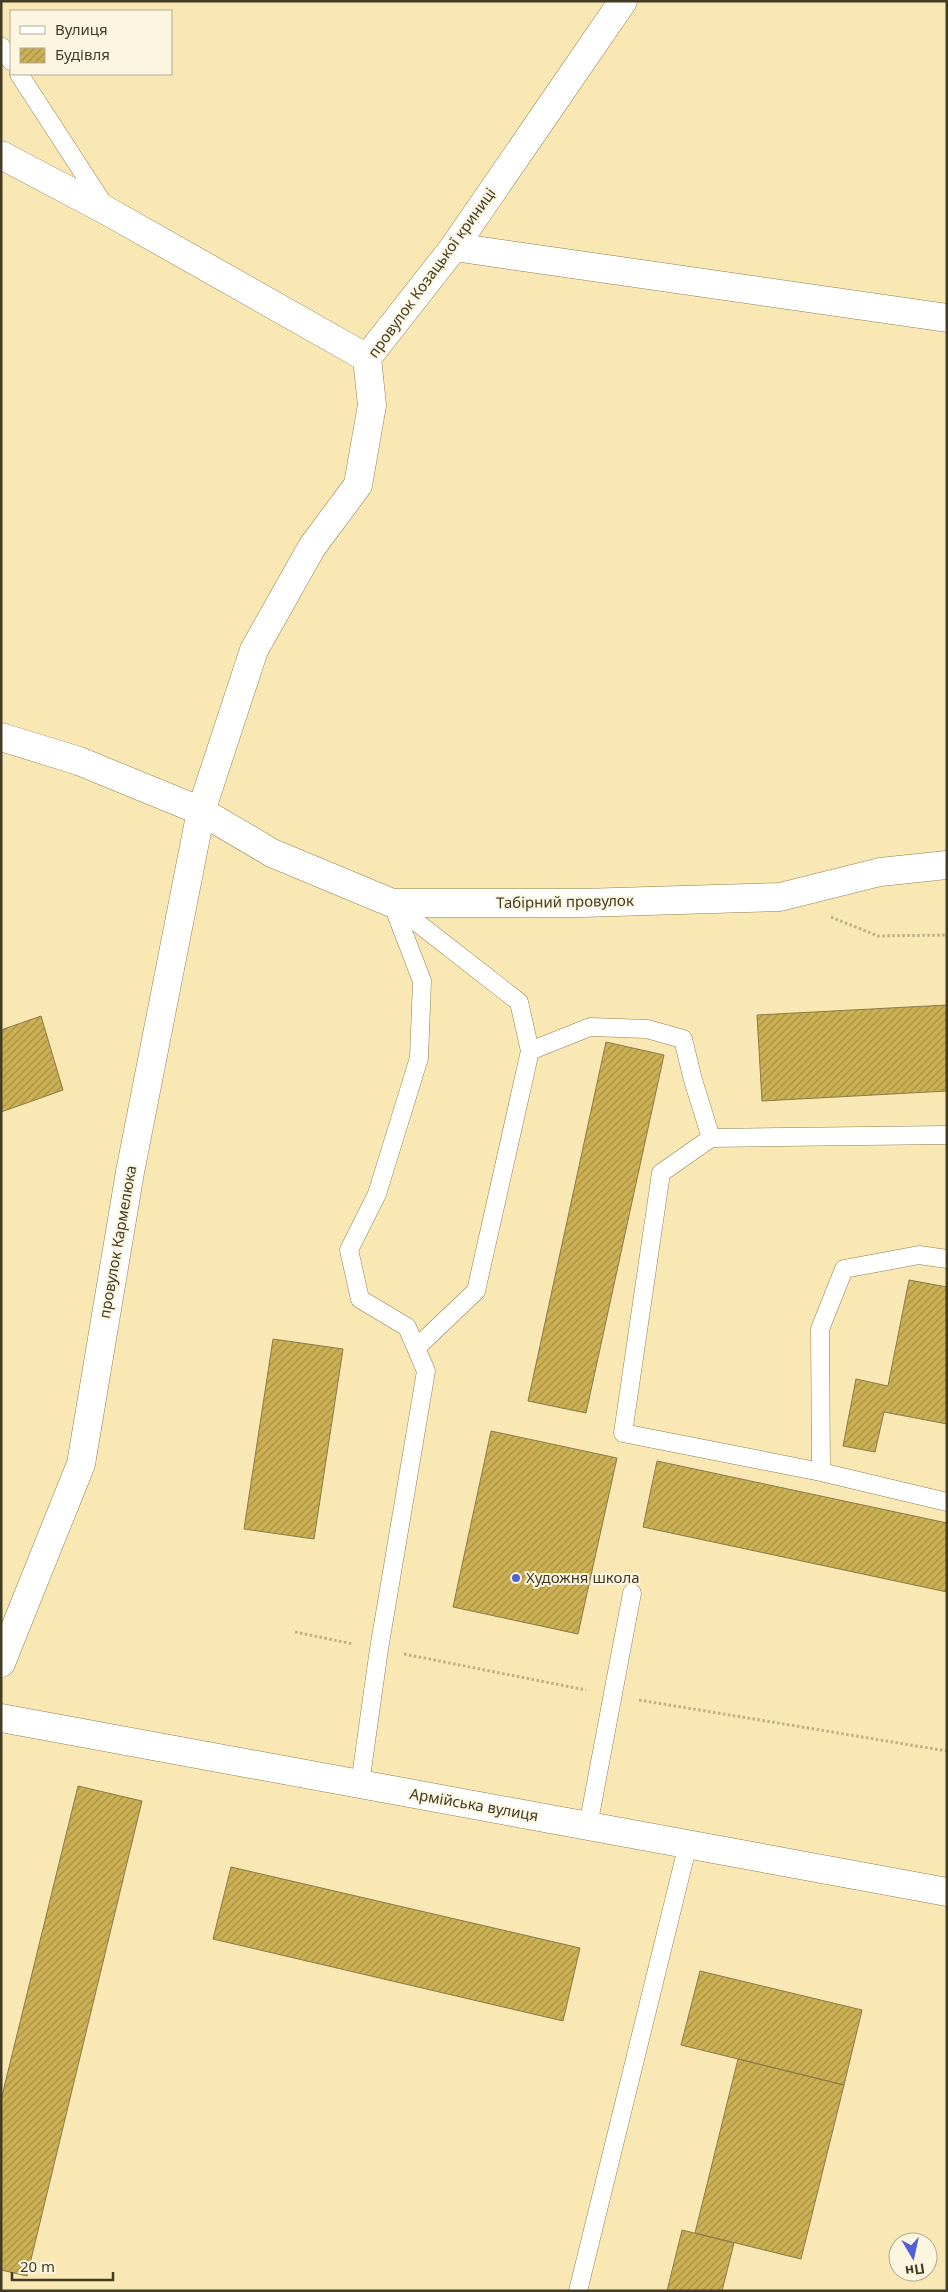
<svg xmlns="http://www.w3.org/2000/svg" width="948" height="2292" font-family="'Noto Sans',sans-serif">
<defs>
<pattern id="building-hatch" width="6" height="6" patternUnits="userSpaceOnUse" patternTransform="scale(1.25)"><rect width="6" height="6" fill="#ccb054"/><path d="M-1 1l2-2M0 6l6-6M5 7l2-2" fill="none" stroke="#a79045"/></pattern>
</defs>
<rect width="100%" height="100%" fill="#f9e8b3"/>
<path fill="url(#building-hatch)" stroke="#8a7a49" d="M947,1005v86l-185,10 -5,-86z
M41,1016l22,74 -62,22v-82z
M606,1042l58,13 -78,358 -58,-12z
M909,1280l38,7v137l-63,-12 -9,40 -32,-6 13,-67 32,7z
M273,1339l70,10 -29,190 -70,-10z
M491,1431l126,27 -39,176 -125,-27z
M657,1461l290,62v69l-304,-65z
M78,1786l64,15 -115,475 -26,-6v-170z
M231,1867l349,81 -17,73 -350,-82z
M700,1971l162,39 -18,75 -163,-40z
M738,2059l106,26 -43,174 -106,-26z
M682,2230l52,13 -12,48h-55z"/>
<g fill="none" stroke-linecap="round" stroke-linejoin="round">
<defs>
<path id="service" d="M1,46l10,15
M19,74l87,134
M392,903l127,99 11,49 -54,240 -60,57
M530,1051l60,-24 57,2 36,10 10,41 18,58
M947,1135l-236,3 -50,35 -38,260 198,39 126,30
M821,1472l-1,-143 24,-60 75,-14 28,4
M360,1784l19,-135 47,-278 -19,-44 -47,-28 -11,-49 28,-56 42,-136 3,-77 -30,-78
M588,1826l44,-233
M578,2291l110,-447"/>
<path id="minor" d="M1,155l108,57 258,146
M454,247l493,71
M1,737l78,24 122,50 71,42 120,50h190l198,-6 100,-25 67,-7
M1,1663l80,-199 49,-292 71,-361 53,-161 58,-103 46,-62 14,-80 -5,-47 87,-111 169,-246
M1,1718l946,174"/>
</defs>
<use href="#service" stroke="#8f804e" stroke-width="19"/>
<use href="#minor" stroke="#8f804e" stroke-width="29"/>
<path stroke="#c0b287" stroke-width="3" stroke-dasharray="2.5 2.5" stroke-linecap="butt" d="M831,917l47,19 69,-1
M295,1632l58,12
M404,1654l182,36
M639,1700l308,51"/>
<use href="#service" stroke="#fff" stroke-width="18"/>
<use href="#minor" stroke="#fff" stroke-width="28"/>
</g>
<circle fill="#4f61d7" stroke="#fcf6e1" stroke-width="2" cx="516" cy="1578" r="5"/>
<g text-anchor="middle" stroke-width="4" stroke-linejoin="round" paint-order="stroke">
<g font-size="15" fill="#423b26" stroke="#fcf6e1">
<text transform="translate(432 273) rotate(-54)" y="5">провулок Козацької криниці</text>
<text transform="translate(565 902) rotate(-1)" y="5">Табірний провулок</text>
<text transform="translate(118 1242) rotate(-80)" y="5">провулок Кармелюка</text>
<text transform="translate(474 1805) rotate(10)" y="5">Армійська вулиця</text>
</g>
<g font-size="15" fill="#423b26" stroke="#fcf6e1" text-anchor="start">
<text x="526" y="1583">Художня школа</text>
</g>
</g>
<rect width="948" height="2292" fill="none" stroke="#423b26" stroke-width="5"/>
<rect x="10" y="10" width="162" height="65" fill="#fcf6e1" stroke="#b2ab96"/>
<rect x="20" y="26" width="25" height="8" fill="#ffffff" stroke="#b2ab96"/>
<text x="55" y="35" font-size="15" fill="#423b26">Вулиця</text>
<rect x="20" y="48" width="25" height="15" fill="url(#building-hatch)" stroke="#b2ab96"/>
<text x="55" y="60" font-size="15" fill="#423b26">Будівля</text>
<g transform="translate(913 2257) rotate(171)"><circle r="24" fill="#fcf6e1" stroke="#b2ab96"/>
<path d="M0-4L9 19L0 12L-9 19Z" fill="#4f61d7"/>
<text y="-8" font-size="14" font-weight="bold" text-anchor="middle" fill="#423b26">Пн</text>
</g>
<path d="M12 2272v8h101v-8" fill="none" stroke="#423b26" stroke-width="2.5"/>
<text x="20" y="2272" font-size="15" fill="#423b26" stroke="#fcf6e1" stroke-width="4" paint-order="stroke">20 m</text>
</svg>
